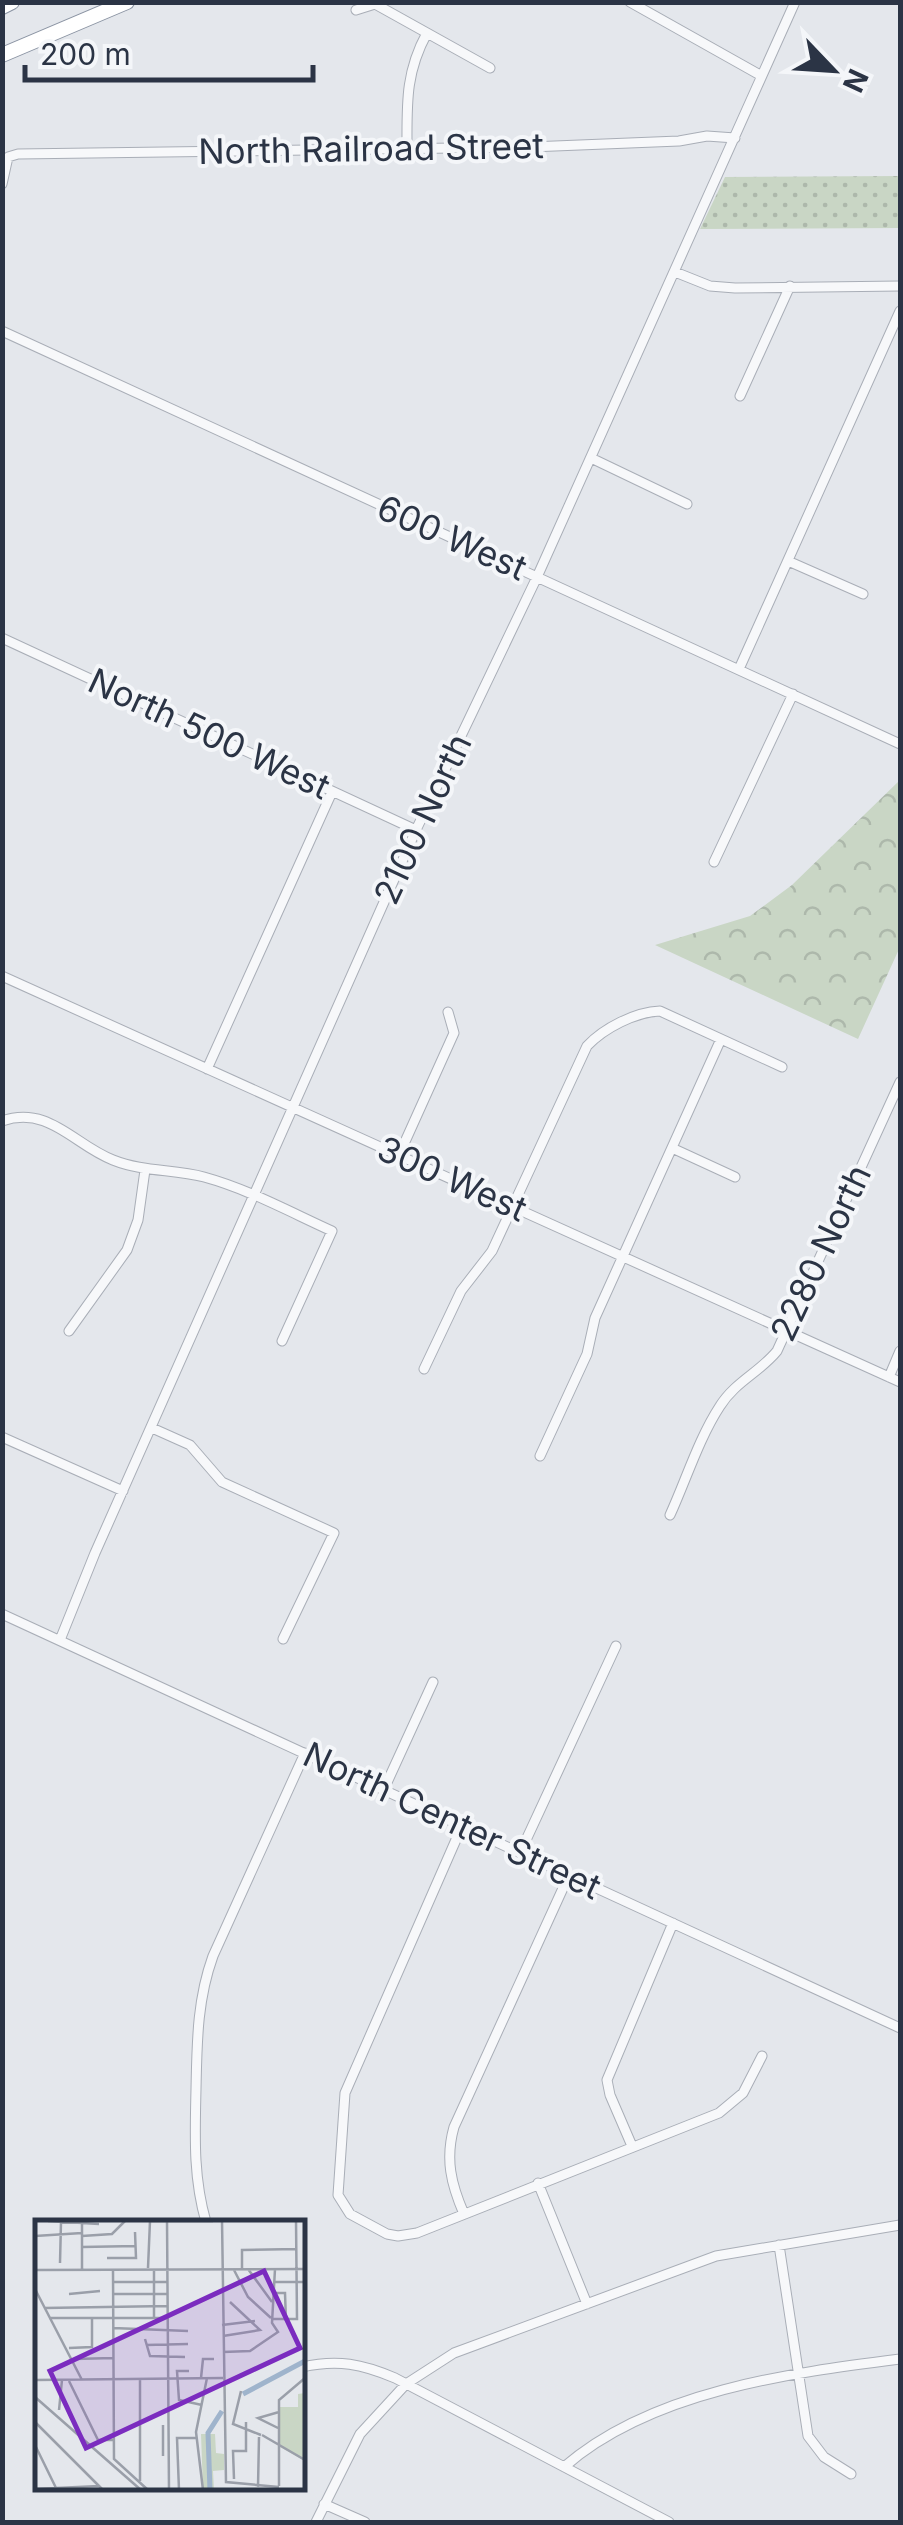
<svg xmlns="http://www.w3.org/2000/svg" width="903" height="2525" font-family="Inter,sans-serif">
<defs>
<pattern id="grass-dots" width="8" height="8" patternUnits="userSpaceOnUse" patternTransform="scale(2.5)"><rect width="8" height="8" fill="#c9d6c5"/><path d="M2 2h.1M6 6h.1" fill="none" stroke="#adb8ab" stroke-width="1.8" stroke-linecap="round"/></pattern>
<pattern id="forest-crowns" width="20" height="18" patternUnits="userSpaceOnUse" patternTransform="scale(2.5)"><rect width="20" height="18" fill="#c9d6c5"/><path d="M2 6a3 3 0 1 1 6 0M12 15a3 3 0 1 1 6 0" fill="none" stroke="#adb8ab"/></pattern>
</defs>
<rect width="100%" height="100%" fill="#e4e7ec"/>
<path fill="url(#grass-dots)" d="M900,176v52l-200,1 25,-52z"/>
<path fill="url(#forest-crowns)" d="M900,780v167l-42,92 -203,-94 95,-29 42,-31z"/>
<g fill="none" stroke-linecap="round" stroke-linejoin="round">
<defs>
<path id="minor" d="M630,2l130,73
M356,10l19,-6 115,64
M407,150c0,-45 -2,-77 20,-117
M2,184l6,-27 10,-3 512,-7 149,-6 28,-5 28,2
M675,272l35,14 25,2 165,-2
M2,331l898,413
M740,396l50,-110
M591,458l96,46
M788,561l75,33
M2,638l414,192
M739,669l161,-358
M714,862l79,-168
M2,976l898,406
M207,1069l125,-277
M2,1121c47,-16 72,24 111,39 30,12 60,9 91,17 44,12 86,35 128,54l-50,110
M672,1148l63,29
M399,1155l55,-122 -6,-21
M69,1331l58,-81 11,-30 7,-50
M424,1369l37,-78 31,-40 95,-205c17,-18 48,-34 73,-35l122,56
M889,1377l11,-26
M152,1428l38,17 32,37 112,51 -51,106
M2,1437l121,54
M540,1456l47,-102 8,-36 126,-279
M670,1515c16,-35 29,-77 50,-109 15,-24 40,-34 57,-55l123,-269
M2,1614l898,414
M60,1640l35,-87 321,-723 121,-253 258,-575
M384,1789l49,-107
M462,1826l-117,267 -7,102 12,19 37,20 11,2 19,-3 302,-120 24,-20 19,-37
M520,1853l96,-207
M632,2146l-22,-51 -3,-15 66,-157
M538,2183l49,121
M464,2214c-13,-30 -19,-55 -10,-87l115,-252
M206,2222c-13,-45 -11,-87 -10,-133 1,-46 1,-89 17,-133l92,-203
M779,2245l29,191 16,21 27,17
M302,2367c36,-8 60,-3 93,11l274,144
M564,2467c87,-76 226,-94 336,-108
M324,2504l41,18
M316,2522l44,-88 46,-50 48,-31 262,-97 184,-31"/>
<path id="highway" d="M2,7l10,-5
M2,55l125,-53"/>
</defs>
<use href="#minor" stroke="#a9aeb7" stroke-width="11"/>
<use href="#highway" stroke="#8b94a3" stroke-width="16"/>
<use href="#minor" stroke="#f7f8fa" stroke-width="9"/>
<use href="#highway" stroke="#fff" stroke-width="14"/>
</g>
<g text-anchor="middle" stroke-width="8" stroke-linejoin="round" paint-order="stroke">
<g font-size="35" fill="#2b3445" stroke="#f4f6f9">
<text transform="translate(371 149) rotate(-1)" y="12">North Railroad Street</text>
<text transform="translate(452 538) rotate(24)" y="12">600 West</text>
<text transform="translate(209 734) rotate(25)" y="12">North 500 West</text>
<text transform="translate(423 819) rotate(-65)" y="12">2100 North</text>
<text transform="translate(452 1179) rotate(24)" y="12">300 West</text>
<text transform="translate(821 1253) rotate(-65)" y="12">2280 North</text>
<text transform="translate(452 1821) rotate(25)" y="12">North Center Street</text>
</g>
</g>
<g transform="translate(35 2220)">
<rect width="270" height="270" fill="#e4e7ec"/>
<path d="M270,173v68l-25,-14v-40h18v-13zM166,214h14l1,19 8,1v16l-11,1 1,19h-11z" fill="#c9d6c5"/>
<path fill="none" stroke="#9fb4cc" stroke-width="5" d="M208,174l62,-33M175,270l-2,-57 14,-22"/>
<path fill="none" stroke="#9a9fa9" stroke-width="2.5" d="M132,0l2,270M187,0l4,262 53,5M13,1l51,3M47,4v46M0,16l47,-3M47,16l30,-2 14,-14M47,27l54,-1M72,38h29l-1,-26M25,43l1,-41M113,48l2,-47h63M207,49v-19l55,-1M213,49l24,33M0,50l270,-1M78,50l1,189 34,31M199,50l14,27 23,21M119,51v47M78,62h54M239,62h31M0,69l47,91M238,73h12l1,28M34,74l31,-3M78,74h54M9,88l123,-2M14,98h118M237,99h25l-1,-99M187,105l33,-4M78,108l75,3M188,116l37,-6 -30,-28M110,119l5,17 35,1M111,125l42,-1M34,128l23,-1v-28M188,132l27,-1 28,-19 -6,-9 3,-54M39,139l39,-1M154,151h-12l2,29 23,5M166,158l2,-19h11M0,160l188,-2M34,161l29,59h16M206,171l-8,33 28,11M0,177l106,93M24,190l3,-30M0,202l68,68M128,205v31M243,208l-20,-10 21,-6M227,215l43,25M0,225l22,45M199,259l-1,-28h13v-29M105,261v-102M244,266v-86l26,-22M223,267l1,-50M0,269l64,-3M144,270l-2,-52h19M168,270l-7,-58 11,-54"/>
<path fill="#7b2cbf" fill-opacity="0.15" stroke="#7b2cbf" stroke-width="5" d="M229,51l36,77 -214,100 -36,-77z"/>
<rect width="270" height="270" fill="none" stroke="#2b3445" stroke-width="5"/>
</g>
<rect width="903" height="2525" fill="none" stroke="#2b3445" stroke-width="10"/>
<g transform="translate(833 70) rotate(115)" stroke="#f4f6f9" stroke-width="8" paint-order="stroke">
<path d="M0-8L18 38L0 25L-18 38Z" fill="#2b3445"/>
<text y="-15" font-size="28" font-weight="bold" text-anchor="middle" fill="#2b3445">N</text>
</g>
<path d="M25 65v15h288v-15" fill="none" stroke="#2b3445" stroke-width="5"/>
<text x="40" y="65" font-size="30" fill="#2b3445" stroke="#f4f6f9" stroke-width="8" paint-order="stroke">200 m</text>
</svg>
